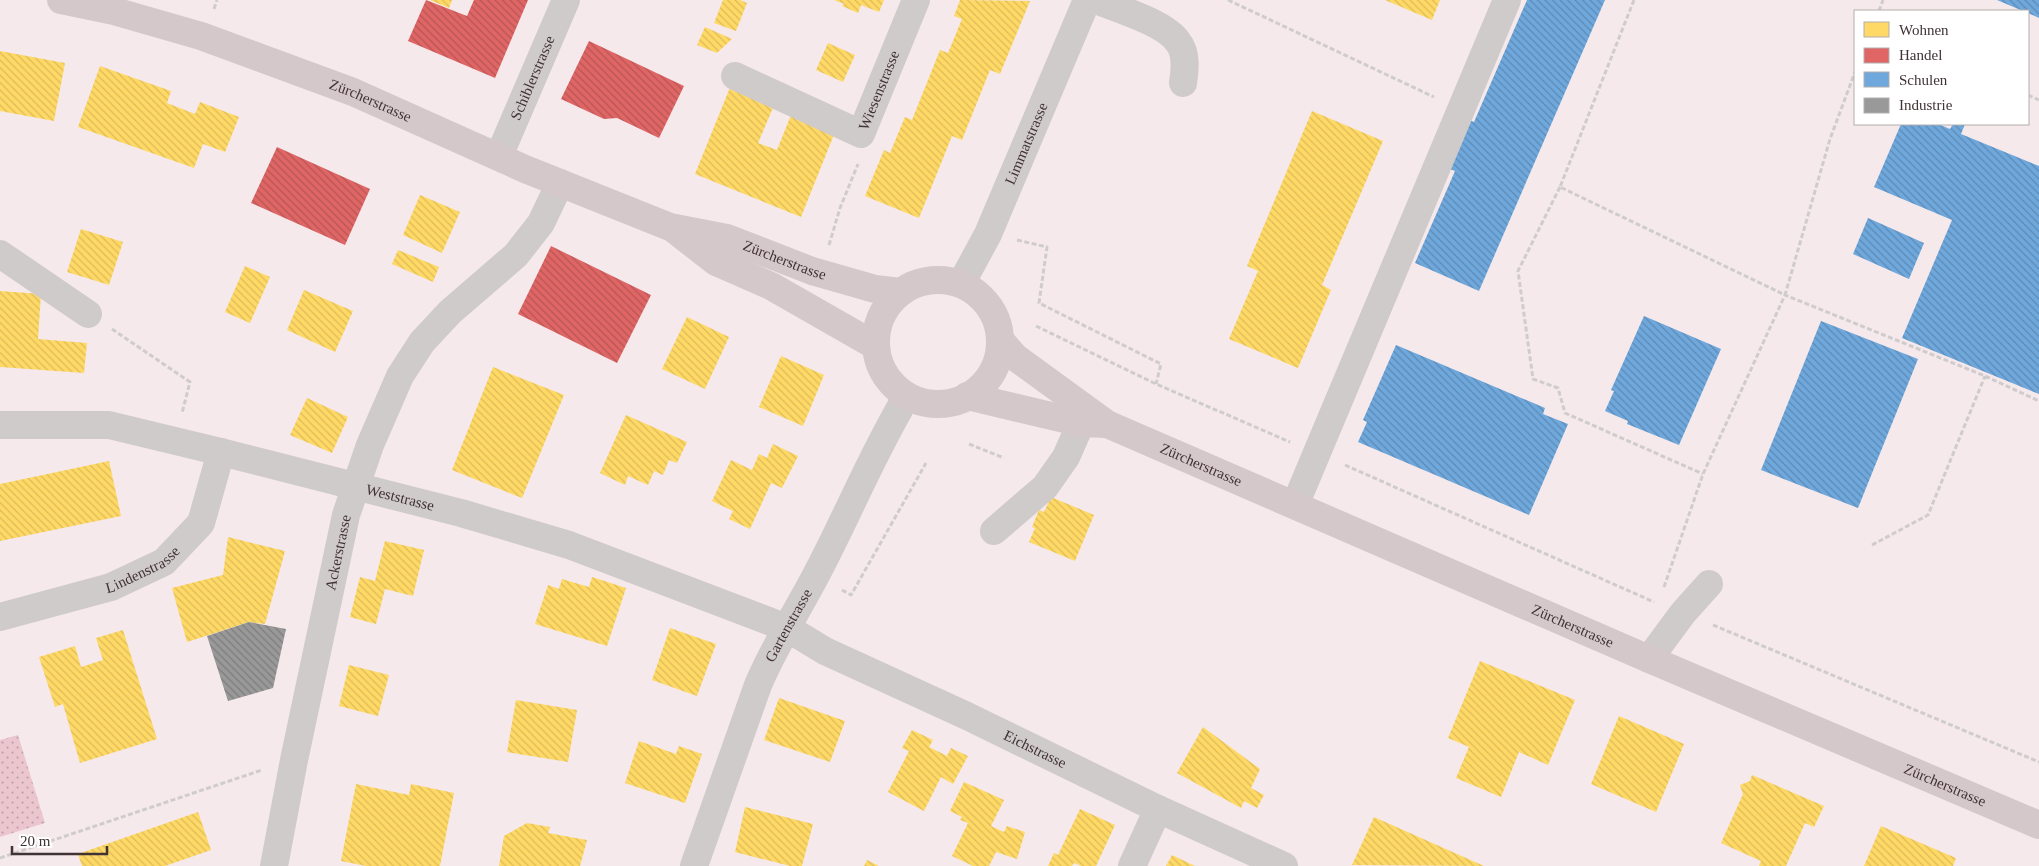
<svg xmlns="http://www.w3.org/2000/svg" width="2039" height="866" font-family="'Times New Roman',serif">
<defs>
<pattern id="park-dots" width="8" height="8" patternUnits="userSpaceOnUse" patternTransform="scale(1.25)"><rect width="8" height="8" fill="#ebc6ce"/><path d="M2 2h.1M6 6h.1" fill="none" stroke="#c0a1a8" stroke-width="1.8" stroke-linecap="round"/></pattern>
<pattern id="homes-back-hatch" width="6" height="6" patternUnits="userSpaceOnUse" patternTransform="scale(1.25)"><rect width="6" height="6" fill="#ffd966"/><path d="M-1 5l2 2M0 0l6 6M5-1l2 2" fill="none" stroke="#dcbb59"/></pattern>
<pattern id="shops-back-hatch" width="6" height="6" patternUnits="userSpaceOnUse" patternTransform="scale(1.25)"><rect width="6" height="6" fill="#e06666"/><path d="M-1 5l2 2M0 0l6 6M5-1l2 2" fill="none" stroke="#b75555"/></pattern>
<pattern id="schools-back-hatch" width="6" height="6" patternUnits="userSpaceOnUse" patternTransform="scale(1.25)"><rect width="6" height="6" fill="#6fa8dc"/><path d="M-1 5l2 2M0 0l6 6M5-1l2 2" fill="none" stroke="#5d89b3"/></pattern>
<pattern id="industry-back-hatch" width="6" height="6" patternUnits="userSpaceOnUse" patternTransform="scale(1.25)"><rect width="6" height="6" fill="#999"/><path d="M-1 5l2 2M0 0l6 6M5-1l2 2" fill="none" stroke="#7e7d7e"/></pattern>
</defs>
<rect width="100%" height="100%" fill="#f5e9ec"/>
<path fill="url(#park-dots)" d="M18,735l27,88 -45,14v-97z"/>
<path fill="url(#homes-back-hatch)" d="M430,0h22l-3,8z
M723,0h17l7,3 -11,28 -22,-8z
M834,0h50l-5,12 -18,-7 -3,8 -16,-7 2,-2z
M960,0l70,1 -30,73 -10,-4 -28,70 -10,-4 -33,82 -54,-22 19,-46 6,3 15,-36 7,3 28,-70 8,3 14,-34 -8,-3z
M1385,0h55l-8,20z
M705,27l27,12 -15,14 -20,-8z
M828,43l27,12 -12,27 -27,-12z
M0,51l65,12 -11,58 -54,-10z
M100,66l71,25 -4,12 28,11 5,-12 39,15 -14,35 -22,-8 -9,24 -116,-41z
M731,85l44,18 -17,40 19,7 16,-40 44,17 -36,90 -106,-43z
M1312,111l71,30 -61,144 9,5 -33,78 -69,-29 29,-68 -11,-5z
M420,195l40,17 -18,41 -39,-18z
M81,229l42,13 -14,43 -42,-13z
M398,250l41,17 -6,15 -41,-18z
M245,266l25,11 -20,46 -25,-11z
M304,290l49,21 -18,41 -48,-22z
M0,291l41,3 -3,45 49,4 -3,30 -84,-6z
M687,317l42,20 -24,52 -43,-20z
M781,356l43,19 -21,51 -44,-19z
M493,367l71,28 -42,103 -70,-28z
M307,398l41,19 -16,36 -42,-18z
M626,415l61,27 -10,21 -8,-3 -6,15 -9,-4 -6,14 -20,-9 -3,9 -25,-12z
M773,444l25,12 -16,32 -11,-5 -21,46 -21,-10 4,-8 -21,-10 19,-41 21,10 7,-16 8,4z
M109,461l12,55 -121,25v-57z
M1051,497l43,18 -19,46 -46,-19 6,-14 -3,-1 7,-17 5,2z
M228,537l57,14 -20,73 -16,-2 -62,20 -15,-54 51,-13z
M385,541l39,9 -11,46 -28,-7 -9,35 -26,-7 10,-40 15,4z
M592,577l34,11 -19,58 -72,-22 13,-39 11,4 3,-10 27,8z
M670,628l46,16 -19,52 -45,-16z
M123,630l34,109 -77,24 -17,-59 -8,3 -16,-50 36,-11 6,21 22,-7 -7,-22z
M1480,661l95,39 -27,65 -29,-13 -18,45 -45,-19 13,-31 -21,-9z
M349,665l40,10 -11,41 -39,-10z
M779,698l66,23 -15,41 -66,-22z
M516,700l61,10 -9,52 -61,-10z
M1619,716l65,28 -28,68 -65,-28z
M1203,727l57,42 -9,19 13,7 -7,13 -13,-7 -3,7 -64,-35z
M912,730l21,10 -4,7 18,9 4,-8 17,8 -15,28 -12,-7 -17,34 -36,-19 21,-41 -7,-3z
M639,741l37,13 3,-8 23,8 -17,49 -60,-20z
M1752,775l72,31 -10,21 -9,-4 -19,43h-27l2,-5 -40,-18 22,-49 -3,-9 10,-4z
M964,782l40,18 -13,26 13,6 3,-6 18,6 -8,27 -21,-7 -7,14h-16l-21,-10 16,-33 -8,-3 2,-3 -12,-6z
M356,784l53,11 2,-11 43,9 -14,73h-74l-25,-5z
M745,807l68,17 -11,42h-12l-55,-14z
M1080,809l35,16 -19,41h-15l-7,-3 -2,3h-24l6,-13 4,2z
M198,812l13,38 -46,16h-83l-4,-12z
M1374,817l110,49 -132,-1z
M527,823l23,4 -2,6 39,7 -7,26h-81l5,-30z
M1881,826l75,32 -3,8h-89z
M1172,855l23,11h-29z
M867,860l12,6h-15z"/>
<path fill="url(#shops-back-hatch)" d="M426,0l41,16 7,-16h54l-33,78 -87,-37z
M589,41l95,45 -25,52 -42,-20 -13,1 -43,-20z
M277,147l93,42 -25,56 -94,-42z
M551,246l100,49 -34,68 -99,-49z"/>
<path fill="url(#schools-back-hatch)" d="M1527,0h78l-126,291 -64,-28 40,-92 -15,-6 21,-48 13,5z
M1997,0h42v18l-11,-5v-2h-5z
M1901,124h37l12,5 3,-5h12l-4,10 78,32v228l-137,-56 50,-118 -78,-33z
M1868,218l56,25 -15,36 -56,-25z
M1644,316l77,33 -42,96 -52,-21 1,-3 -23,-10 9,-20 -3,-1z
M1821,321l97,38 -60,149 -97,-38z
M1396,345l149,63 -2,6 25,10 -39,91 -171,-73 9,-20 -4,-2z"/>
<path fill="url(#industry-back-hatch)" d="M249,622l37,7 -13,59 -45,13 -21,-65z"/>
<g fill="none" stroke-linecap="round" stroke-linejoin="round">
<path stroke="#d0cccd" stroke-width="3" stroke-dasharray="5 2.5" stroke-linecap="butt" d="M1228,0l206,97
M1634,0l-74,187 225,108 45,-156 25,-67
M214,9l3,-9
M1879,11l4,-11
M2028,95l11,5
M1560,187l-42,84 15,108 25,9 7,25 138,61
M1017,240l30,7 -8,56 122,61 -5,20
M829,245l11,-37 18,-44
M1036,326l120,58 134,58
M112,329l78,53 -8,31
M969,444l35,14
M1345,465l309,137
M1872,545l56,-30 57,-139
M1664,587l39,-113 82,-179 200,81 54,25
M842,590l9,5 75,-132
M1713,625l326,137
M0,858l262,-88"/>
<g stroke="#d0cbcb" stroke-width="28">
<path d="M1096,0c22,9 70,23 82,42 9,11 7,28 5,41"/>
<path id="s1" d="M735,76l126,58 55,-134"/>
<path id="s2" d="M499,156l67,-156"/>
<path d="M0,254l88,60"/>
<path id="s3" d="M961,284l27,-50 99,-234"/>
<path id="s4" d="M0,425h109l112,27 240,61 108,32 218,83 38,23 142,65 191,93 126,57"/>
<path d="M1295,505l212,-505"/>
<path d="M994,531l51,-44 21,-30 15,-34"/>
<path id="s5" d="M0,617l111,-30 53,-25 37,-39 20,-71"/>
<path d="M1649,659l34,-46 26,-29"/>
<path id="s6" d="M274,866l20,-106 52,-245 24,-70 30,-69 22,-34 28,-30 66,-57 25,-32 19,-40"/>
<path id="s7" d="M694,866l64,-181c16,-38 38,-72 57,-108 32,-60 57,-123 92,-181"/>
<path d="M1132,866l26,-57"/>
</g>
<g stroke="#d5c8cb" stroke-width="28">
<path id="s8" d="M61,0l53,11 87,25 152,56 172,77 145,58 57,11 85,33 63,18 26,3"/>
<path d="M675,230l41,32 55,24 105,60"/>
<circle cx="938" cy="342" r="62"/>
<path id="s9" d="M1000,340l15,17 92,67 542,235 390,166"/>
<path d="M967,396l114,27 26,1"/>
</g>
</g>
<g text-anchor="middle" stroke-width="5" stroke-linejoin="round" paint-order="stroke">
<g font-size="15" fill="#403235" stroke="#fff">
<text dy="5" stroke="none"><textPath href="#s2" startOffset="85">Schiblerstrasse</textPath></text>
<text dy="5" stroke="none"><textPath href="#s1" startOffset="186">Wiesenstrasse</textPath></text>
<text dy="5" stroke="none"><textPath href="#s8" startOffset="326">Zürcherstrasse</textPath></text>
<text dy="5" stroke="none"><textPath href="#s3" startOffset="155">Limmatstrasse</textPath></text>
<text dy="5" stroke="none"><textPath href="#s8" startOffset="771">Zürcherstrasse</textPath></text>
<text dy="5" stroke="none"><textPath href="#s9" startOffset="239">Zürcherstrasse</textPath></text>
<text dy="5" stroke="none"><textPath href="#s4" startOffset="409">Weststrasse</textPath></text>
<text dy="5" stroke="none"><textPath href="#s6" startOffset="320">Ackerstrasse</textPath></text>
<text dy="5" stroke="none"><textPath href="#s5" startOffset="151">Lindenstrasse</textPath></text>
<text dy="5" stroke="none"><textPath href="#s7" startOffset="259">Gartenstrasse</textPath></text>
<text dy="5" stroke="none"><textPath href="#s9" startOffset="644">Zürcherstrasse</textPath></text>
<text dy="5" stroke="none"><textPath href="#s4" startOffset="1094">Eichstrasse</textPath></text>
<text dy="5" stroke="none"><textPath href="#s9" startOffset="1049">Zürcherstrasse</textPath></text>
</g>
</g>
<rect x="1854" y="10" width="175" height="115" fill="#ffffff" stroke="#b3adae"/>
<rect x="1864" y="22" width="25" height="15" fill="#ffd966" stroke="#b3adae"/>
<text x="1899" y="35" font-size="15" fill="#403235">Wohnen</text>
<rect x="1864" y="48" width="25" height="15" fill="#e06666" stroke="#b3adae"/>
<text x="1899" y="60" font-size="15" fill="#403235">Handel</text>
<rect x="1864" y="72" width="25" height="15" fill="#6fa8dc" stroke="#b3adae"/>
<text x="1899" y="85" font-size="15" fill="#403235">Schulen</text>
<rect x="1864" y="98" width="25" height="15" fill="#999999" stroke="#b3adae"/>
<text x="1899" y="110" font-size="15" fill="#403235">Industrie</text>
<path d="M12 846v8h95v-8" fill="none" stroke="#403235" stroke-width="2.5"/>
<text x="20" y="846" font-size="15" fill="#403235" stroke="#ffffff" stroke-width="4" paint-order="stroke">20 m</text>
</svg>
